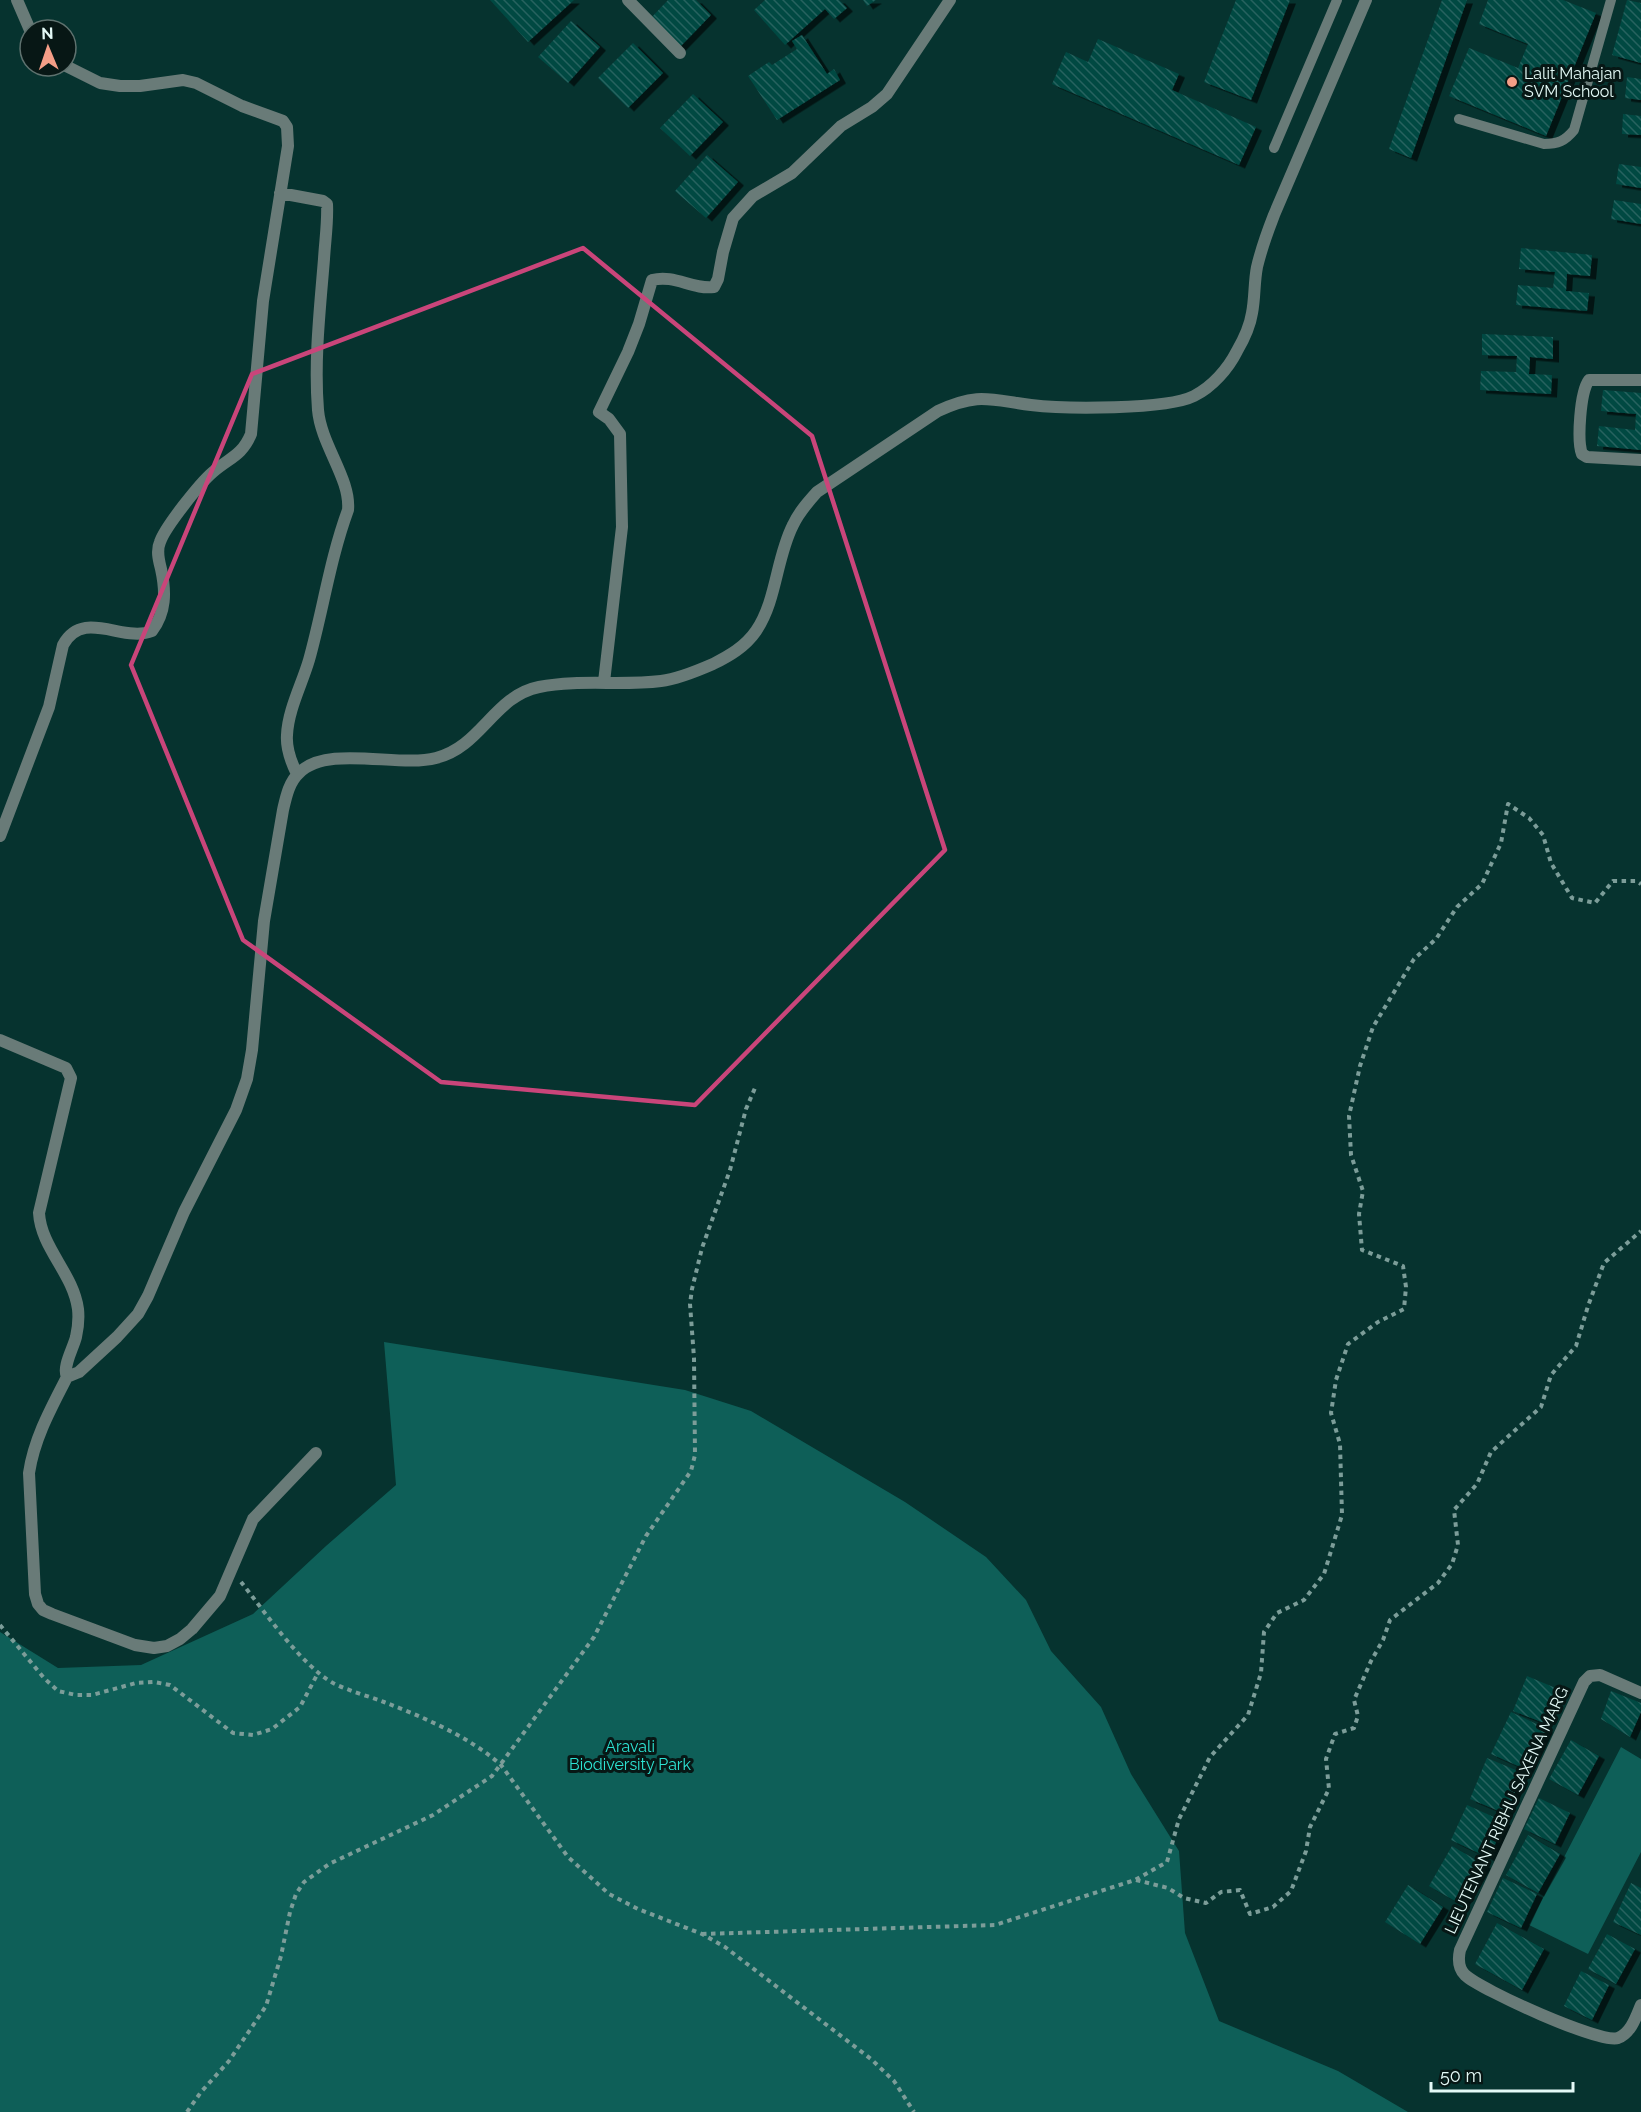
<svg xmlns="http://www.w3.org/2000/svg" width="1641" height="2112" font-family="Raleway,sans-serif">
<defs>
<pattern id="building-back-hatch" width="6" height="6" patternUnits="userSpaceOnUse" patternTransform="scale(1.5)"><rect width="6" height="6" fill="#004842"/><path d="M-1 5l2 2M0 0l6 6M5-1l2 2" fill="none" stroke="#25635e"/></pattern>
<filter id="shadow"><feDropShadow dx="6" dy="3.5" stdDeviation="0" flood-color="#0009"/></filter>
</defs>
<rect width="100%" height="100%" fill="#06332f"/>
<path fill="#0e5f58" d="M384,1342l301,48 66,21 154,91 81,55 40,43 25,51 50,56 30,67 48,77 6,82 34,88 119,50 70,41h-1408v-480l58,36 83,-3 112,-51 73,-68 70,-61z
M1621,1747l20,12v93l-53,102 -59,-29z"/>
<path fill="url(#building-back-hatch)" filter="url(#shadow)" d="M490,0h84l-46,42z
M668,0h28l15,15 -33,34 -29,-29z
M765,0h74l8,8 -13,11 -9,-10 -40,36 -31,-35z
M863,0h13l-9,6z
M1236,0h54l-39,100 -47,-18z
M1442,0h25l-56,158 -22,-9z
M1488,0h75l33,13 -50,123 -97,-40 20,-48 49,20 10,-24 -49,-20z
M1627,0l14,3v60l-29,-8z
M571,21l29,26 -32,36 -30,-26z
M802,35l25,39 7,-5 6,11 -63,40 -29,-44 21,-14 3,3 25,-16 -5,-8z
M1098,39l81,35 -7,16 84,37 -17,38 -187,-81 14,-32 22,10z
M633,43l30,30 -35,35 -30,-30z
M1627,77l14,2v21l-16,-2z
M693,94l30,28 -33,34 -30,-28z
M1623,114l18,2v19l-19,-1z
M707,155l31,27 -32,36 -31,-27z
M1619,164l22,3v21l-25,-4z
M1614,200l27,4v20l-30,-5z
M1521,248l71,7 -2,21 -23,-2 -1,17 23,2 -2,18 -71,-6 2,-20 35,3 2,-16 -36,-3z
M1482,334l71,3v22l-23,-2 -1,17 23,1 -1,19 -71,-4 1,-19 35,1 1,-16 -35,-1z
M1603,390l38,3v57l-44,-4 2,-20 36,4 1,-16 -35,-3z
M1527,1676l31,13 -14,34 -31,-12z
M1611,1691l30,12v9l-11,25 -29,-18z
M1511,1712l36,17 -20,41 -36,-16z
M1571,1740l28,16 -21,39 -29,-16z
M1487,1758l36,15 -17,41 -36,-15z
M1539,1798l31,15 -15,31 -31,-15z
M1467,1805l38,17 -16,36 -38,-18z
M1528,1835l32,19 -22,39 -32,-18z
M1452,1846l33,19 -23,40 -33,-19z
M1503,1878l34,16 -16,34 -34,-16z
M1631,1883l10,5v47l-28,-13z
M1408,1885l35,22 -23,37 -35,-22z
M1497,1923l47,26 -22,41 -47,-26z
M1607,1934l28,15 -19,35 -28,-15z
M1581,1971l28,14 -17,35 -28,-14z"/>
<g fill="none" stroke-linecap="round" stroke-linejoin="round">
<path stroke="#7c9d99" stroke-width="4" stroke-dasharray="4.5 4.5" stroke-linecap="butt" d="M241,1582c24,30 60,83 92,101 16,8 35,13 51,19 39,15 86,35 117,63l67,92 41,37 29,15 64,25 23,13 146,112 23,22 20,31
M0,1625l44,53 14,13 18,4h16l44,-12 18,-1 16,3 63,48 20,2 19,-6 28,-22 18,-34
M1136,1880l32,8 16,10 22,5 15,-11 19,-2 10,24 23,-7 18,-16 15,-40 4,-24 19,-38 -3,-30 9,-25 19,-6 4,-12 -4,-16 17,-39 12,-21 7,-20 48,-37 14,-19 6,-19 -4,-35 23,-26 14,-32 50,-45 10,-32 25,-29 12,-40 16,-43 37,-32
M702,1934l293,-9 140,-45 32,-18 12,-43 31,-62 38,-42 13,-42 3,-41 13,-19 27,-13 20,-26 18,-59 -2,-71 -9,-31 5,-33 12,-36 30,-22 26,-13 2,-22 -3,-21 -41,-16 -3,-36 4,-23 -12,-36 -2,-39 11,-50 13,-39 41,-68 22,-20 21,-32 25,-23 19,-41 7,-39 21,14 14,17 8,28 21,35 23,5 18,-22h23l5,3
M187,2112l14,-20 28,-31 37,-55 15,-50 9,-44 6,-18 8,-12 25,-18 104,-49 59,-39 102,-139 52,-101 45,-65 4,-16 -1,-97 -4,-54 2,-15 10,-41 28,-78 16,-61 9,-21"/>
<path stroke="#697b78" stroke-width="10" d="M1459,119l85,25c14,0 21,-3 30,-14l37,-130
M1274,148l63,-148"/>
<path stroke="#697b78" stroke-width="12" d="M17,0l13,30
M628,0l52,53
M280,193l43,8 4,3c1,18 -2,37 -3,55 -4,50 -10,101 -6,151 3,35 33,69 30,100 -18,49 -25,100 -39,150 -7,24 -21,50 -22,75 -1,13 4,27 10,39
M1641,380h-52c-9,12 -12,61 -7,74l5,3 54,3
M604,682l18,-155 -2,-93 -11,-15 -10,-7 29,-60 11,-28 13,-44c23,-6 40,10 62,7l4,-8 5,-27 10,-34 20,-22 39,-23 49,-47 31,-19 15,-13 63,-94
M0,836l49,-129 14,-62c20,-37 60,-2 89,-14 14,-19 14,-39 9,-62 -2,-8 -5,-18 -1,-27 5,-15 40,-59 53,-70 16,-14 29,-16 38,-38l12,-133 25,-155 -1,-19 -4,-6 -41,-15 -46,-23 -13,-3 -43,6h-20l-20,-3 -34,-17
M0,1040l66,28 5,10 -32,135c2,35 34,60 39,96 1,9 0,19 -2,28 -3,12 -14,30 -9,40 -16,31 -33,62 -38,96l6,121 3,10 5,6 9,4 83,31 19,3 13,-2 13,-7 12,-10 28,-33 33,-77 63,-66
M67,1377l12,-5 38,-35 21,-23 10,-18 36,-84 52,-102 11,-31 5,-29 12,-129 19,-111c3,-13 6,-28 16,-37 28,-29 100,-5 137,-15 45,-11 58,-62 103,-71 40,-8 82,-1 122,-6 17,-2 36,-10 52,-17 16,-8 32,-17 43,-33 21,-31 20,-73 37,-106 6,-13 15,-23 24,-33l121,-81c41,-19 52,-11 93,-6 33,4 135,5 163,-9 18,-9 34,-27 43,-45 7,-12 13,-25 15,-38 3,-15 2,-31 5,-46 4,-17 10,-34 17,-52l92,-215
M1641,1693l-41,-18 -10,1 -6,6 -124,268c-2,9 -2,18 5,25 16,15 135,69 153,63 13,-5 18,-21 23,-33"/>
</g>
<path fill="none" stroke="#c9457a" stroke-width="4.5" stroke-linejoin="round" d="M583,248l229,188 133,414 -250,255 -254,-23 -198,-142 -112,-275 121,-291z"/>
<circle fill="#f49e87" stroke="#071715" stroke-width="2" cx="1512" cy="82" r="6"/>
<g text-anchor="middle" stroke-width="6" stroke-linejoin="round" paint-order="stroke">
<g font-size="16" fill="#e4faf7" stroke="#071715" text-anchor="start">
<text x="1524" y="79">Lalit Mahajan<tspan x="1524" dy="18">SVM School</tspan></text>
</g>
<g font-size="16" fill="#2de3d3" stroke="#071715">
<text x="630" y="1752">Aravali<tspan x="630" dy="18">Biodiversity Park</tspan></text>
</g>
<g font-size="16" fill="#e4faf7" stroke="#071715">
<text transform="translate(1506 1810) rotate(-65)" y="6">LIEUTENANT RIBHU SAXENA MARG</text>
</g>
</g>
<g transform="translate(48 48) rotate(358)"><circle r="28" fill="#071715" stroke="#5f726f" stroke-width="1.5"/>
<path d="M0-4.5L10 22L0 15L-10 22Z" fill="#f49e87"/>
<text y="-9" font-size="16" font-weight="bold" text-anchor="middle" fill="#e4faf7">N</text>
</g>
<path d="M1431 2082v9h142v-9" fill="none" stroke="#e4faf7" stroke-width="3"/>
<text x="1440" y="2082" font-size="18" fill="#e4faf7" stroke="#071715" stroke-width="4.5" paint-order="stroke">50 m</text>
</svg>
